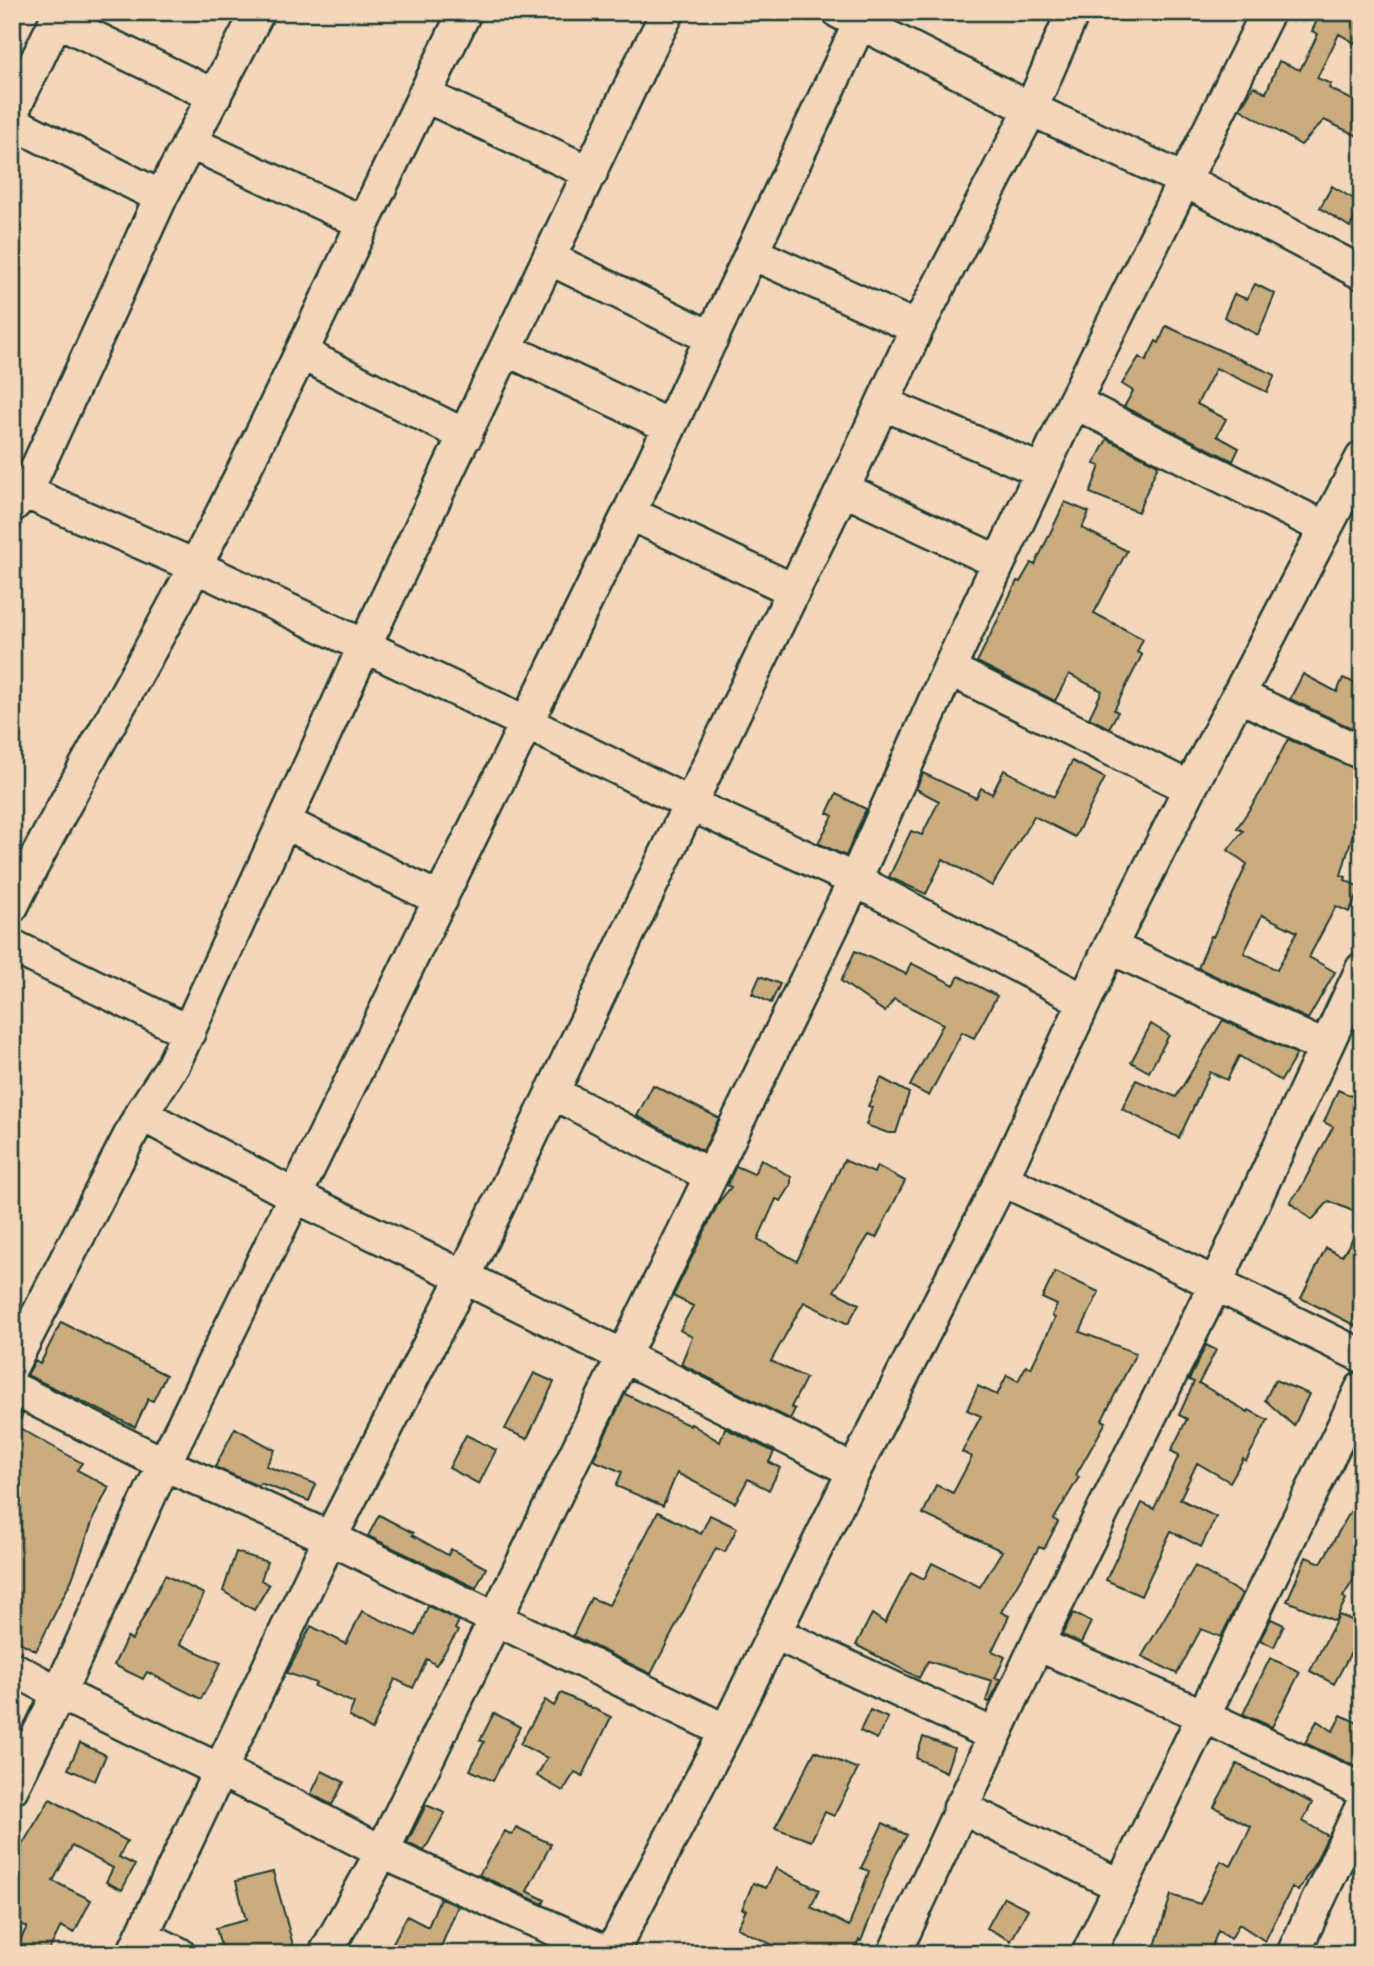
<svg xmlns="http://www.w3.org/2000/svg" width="1374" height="1966" font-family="'Shantell Sans',sans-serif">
<rect width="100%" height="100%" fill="#f4d6ba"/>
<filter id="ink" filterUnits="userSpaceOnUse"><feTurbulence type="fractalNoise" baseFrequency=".0143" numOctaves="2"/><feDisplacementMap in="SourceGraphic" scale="14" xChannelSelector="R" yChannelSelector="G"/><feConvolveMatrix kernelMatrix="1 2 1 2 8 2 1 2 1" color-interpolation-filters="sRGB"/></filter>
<g filter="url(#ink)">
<path fill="#cbac7f" stroke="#1f3d34" stroke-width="2" fill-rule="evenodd" d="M1321,12h30l11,5v12l-7,14 -16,-9 -22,44 14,6 -2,4 33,17v33l-38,-18 -23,25 -61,-36 14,-23 12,7 13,-32 21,9 18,-36 -6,-3z
M1332,186l30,18 -12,23 -30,-19z
M1255,284l20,10 -17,41 -34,-18 10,-23 13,5z
M1166,326l109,49 -8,17 -51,-24 -19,36 29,15 -9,17 22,12 -6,13 -109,-54 9,-16 -11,-7 17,-27 7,4 10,-20 3,2z
M1107,439l51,26 -20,47 -48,-19 10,-27 -6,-2z
M1065,502l24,10 -7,16 45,23 -33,62 49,26 -6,13 5,3 -28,55 4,2 -9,16 -20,-10 13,-27 -33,-17 -14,27 -78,-39 40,-81 3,1 11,-19 4,2z
M1303,674l34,18 6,-14 19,8v47l-72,-34z
M1288,739l74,32v51l-5,-2 -16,55 5,2 -1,3 16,8 -12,24 -13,-6 -27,51 26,15 -27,47 -110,-51 13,-32 2,1 34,-73 -19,-14 15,-19 -6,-3 25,-38zM1262,915l35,17 -20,38 -33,-17z
M1072,761l33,17 -30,59 -41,-21 -42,70 -49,-27 -17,35 -37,-17 22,-46 11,4 17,-34 -23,-12 7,-16 53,25 5,-10 11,6 12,-24 50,27z
M836,794l30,15 -20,47 -28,-13 15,-27 -6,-3z
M855,951l51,23 5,-11 43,22 5,-9 38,20 -23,42 -12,-6 -33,64 -19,-10 33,-62 -49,-25 -9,13 -44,-31z
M760,976l20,8 -9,19 -19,-9z
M1223,1020l74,34 -16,27 -42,-25 -12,24 -17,-8 -31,66 -57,-29 14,-29 40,17z
M1151,1024l18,11 -20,37 -18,-10z
M881,1078l28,15 -13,40h-8l-22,-8 6,-18 -4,-1z
M653,1085l66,33 -16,33 -66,-35z
M1338,1090l24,11v114l-33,-14 -17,19 -22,-18 10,-13 33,-62 -9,-5z
M761,1159l30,18v8l-10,16 -5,-2 -18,40 39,22 47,-101 30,13 3,-7 28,15 -29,57 -7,-3 -35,56 25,13 -11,20 -44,-22 -33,59 35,17 -15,29 4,2 -5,10 -109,-55 11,-27 -12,-7 13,-24 -20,-10 46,-94 12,-15 -4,-2 9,-19 18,8z
M1362,1224v105l-61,-31 25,-50 16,8z
M1055,1272l44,20 -19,40 56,21 -34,67 4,2 -30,53 3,2 -25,42 4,3 -14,27 -5,-2 -38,65 8,4 -17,35 13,6 -10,21 5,1 -10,23 -4,-1 6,-20 -64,-20 -9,17 -63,-33 16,-31 13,9 26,-51 13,7 8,-16 48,24 22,-36 -79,-37 13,-29 17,8 19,-36 -10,-5 19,-36 -14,-6 11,-24 19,9 10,-20 11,6 8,-15 5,2 24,-50 -3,-2 5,-11 -15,-7z
M61,1322l105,53 -13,26 -5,-2 -13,28 -108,-52 8,-14 5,3z
M1206,1345l10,5 -17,33 49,29 1,-2 19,10 -22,41 -3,-2 -13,23 -33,-19 -17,36 36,18 -15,30 -30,-16 -1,2 -29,63 -35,-16 36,-77 12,6 25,-54 -8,-4 16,-32 -8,-4 15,-33 -5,-2z
M534,1373l20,9 -27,57 -22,-10z
M1275,1380l34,14 -15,32 -29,-26z
M625,1394l65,32 1,-2 29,18 5,-14 49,24 -5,10 11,6 -11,22 -21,-11 -13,24 -58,-30 -14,33 -47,-20 6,-14 -29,-12z
M12,1409l11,5 -7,12 66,37 -5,7 32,17 -15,30 -22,62 -36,72 -24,-13z
M235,1428l40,22 -9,16 50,18 -7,17 -49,-18 -2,3 -43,-19z
M466,1435l30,15 -17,34 -30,-16z
M1362,1491v75l-19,31 3,2 -11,22 -48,-20 19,-44 15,6z
M658,1512l43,22 9,-19 27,13 -12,24 -9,-4 -65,126 -78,-38 18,-38 18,7z
M379,1515l34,18 -1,2 36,20 3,-6 35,19 -10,20 -108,-52z
M236,1552l31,10 -6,18 8,5 -15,25 -31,-19z
M1195,1566l47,28 -21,43 -20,-8 -24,45 -35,-18z
M165,1575l39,19 -24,50 41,19 -20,36 -54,-27 -4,7 -29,-14 13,-28 5,3z
M428,1606l31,15 -4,8 3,2 -22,34 -9,-6 -14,29 -18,-9 -23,51 -23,-14 5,-13 -40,-17 2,-3 -29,-10 24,-47 35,18 16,-33 54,25z
M1073,1613l18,9 -10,21 -19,-8z
M1339,1615l23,9v8l-28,52 -24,-13z
M1271,1619l13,6 -10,22 -14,-7z
M1270,1658l30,14 -28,55 -29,-13z
M561,1693l50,24 -28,59 -8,-4 -12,19 -26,-15 10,-18 -27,-14 25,-44 9,6z
M870,1710l18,8 -11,21 -17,-8z
M494,1713l26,14 -27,54 -23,-11 14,-28 -4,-2z
M1341,1715l21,10 -1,44 -56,-26 12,-22 16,10z
M923,1737l31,11 -8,24 -30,-14z
M80,1743l26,12 -11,26 -27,-12z
M815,1751l43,18 -24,47 -9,-4 -14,29 -36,-13z
M1237,1764l75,39 -9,18 25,15 -12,25 -18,30 -6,-4 -27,54 -26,-17 -8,15 -13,-8 -9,23h-35l-19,-8 16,-51 29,9 21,-43 10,5 20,-39 -37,-20z
M322,1771l22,11 -12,23 -21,-11z
M50,1799l77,42 -8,16 16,8 -13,25 -16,-8 7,-14 -41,-22 -19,35 38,19 -17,33 -13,-7 -14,28h-14l-16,-8 10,-19 -15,-7v-73l7,3z
M426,1805l19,8 -21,38 -17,-8z
M883,1823l24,12 -12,21 -34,85 -2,-1 -7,14h-76l3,-6 -42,-20 9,-18 -4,-1 11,-26 13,5 10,-20 43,22 -8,17 38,19 20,-55 -8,-3z
M516,1827l35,17 -24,47 18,9 -2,4 -64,-29 26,-44 7,4z
M273,1872l20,73 -33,9h-37l-7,-26 30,-8 -10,-39z
M1004,1897l24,12 -17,32 -24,-13z
M440,1898l18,8 -20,48h-51l20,-38 21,11z"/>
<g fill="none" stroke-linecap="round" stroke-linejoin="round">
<defs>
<path id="minor" d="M839,12l192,97 155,72 176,92
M57,20l158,76
M424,95l167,78
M12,112l48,-100
M12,122l149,75
M189,142l173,80
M752,253l165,75
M549,258l163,80
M506,349l163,77
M301,353l165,83
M1074,402l251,126
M884,404l158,67
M12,486l183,80 332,157 163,81 165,76 230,121
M843,489l155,73
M12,506l14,-14 135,-295 97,-185
M629,513l164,77
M949,669l241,119
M1238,695l124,58
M284,822l157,78
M12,906c57,-116 124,-227 184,-341 94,-182 178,-369 269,-553
M12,946l177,86
M1110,947l214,100
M552,1092l159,84
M141,1114l154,82 169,81 390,194
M1002,1179l360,177
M12,1365l129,-251 32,-49 192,-420 278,-585 25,-48
M12,1388l152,76 166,74 396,193
M775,1633l219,102
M1037,1644l165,71 160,75
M12,1668l47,25 229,110 94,49 228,102
M12,1788l47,-95 105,-229 465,-951 236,-501
M960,1807l161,79
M142,1936l37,18
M133,1954l197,-416 134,-261 226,-473 153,-315 74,-161 114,-219 42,-97
M325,1954l57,-102 473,-972 94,-211 125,-267 194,-390
M611,1954l115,-223 128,-260 148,-292 108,-232 80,-159 172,-330
M894,1954l143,-310 179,-361 146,-314
M1088,1954l274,-566
M1293,1954l69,-148"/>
</defs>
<use href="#minor" stroke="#1f3d34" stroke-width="37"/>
<use href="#minor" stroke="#f4d6ba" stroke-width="32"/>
</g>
</g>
<rect width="1374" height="1966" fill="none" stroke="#f4d6ba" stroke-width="42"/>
<rect x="21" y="21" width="1332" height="1924" fill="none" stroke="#1f3d34" stroke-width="2.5" filter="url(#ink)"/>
</svg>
